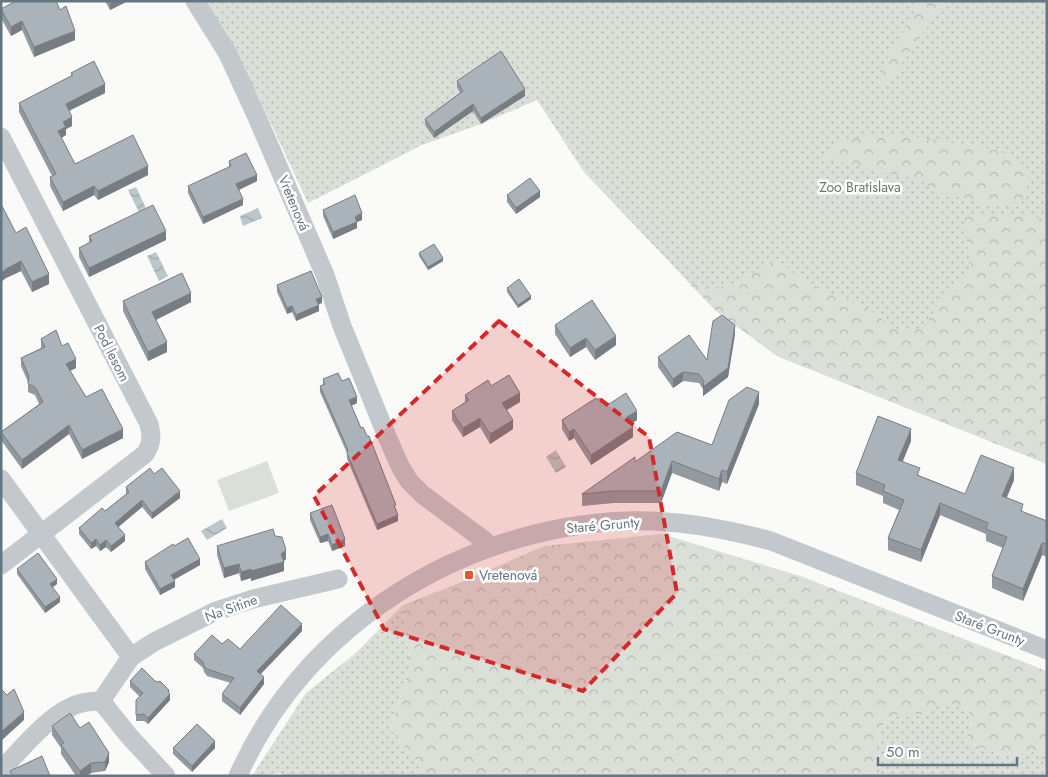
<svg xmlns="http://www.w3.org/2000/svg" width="1048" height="777" font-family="Jost,sans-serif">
<defs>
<pattern id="green-dots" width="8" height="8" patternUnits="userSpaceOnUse" patternTransform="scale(1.25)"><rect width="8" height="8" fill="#dadfd7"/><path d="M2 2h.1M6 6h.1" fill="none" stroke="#b4b9b4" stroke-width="1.8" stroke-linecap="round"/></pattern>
<pattern id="forest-crowns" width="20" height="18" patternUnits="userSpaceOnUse" patternTransform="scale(1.25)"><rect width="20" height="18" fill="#dadfd7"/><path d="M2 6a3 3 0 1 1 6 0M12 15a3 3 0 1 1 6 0" fill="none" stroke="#b4b9b4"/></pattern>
<pattern id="water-waves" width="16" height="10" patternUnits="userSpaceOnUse" patternTransform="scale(1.25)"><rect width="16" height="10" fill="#bbc7cb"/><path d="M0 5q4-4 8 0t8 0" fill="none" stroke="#9ca6aa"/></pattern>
</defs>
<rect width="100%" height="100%" fill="#fafaf8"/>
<path fill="url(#green-dots)" d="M205,1h842v463l-270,-108 -62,-46 -131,-138 -47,-72 -56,24 -59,21 -114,58 -51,-109z
M403,605l7,62 -20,62 31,37 -9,10h-128l-3,-3 -29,3 54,-83 51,-41z
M945,701l22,7 5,11 -6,23 33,12 35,-2 12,12 -2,11 -34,-1 -12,2h-119l1,-47 7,-9 12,-6h25z"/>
<path fill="url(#forest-crowns)" d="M920,1h26l-65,91 -1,-21z
M898,136l31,3 67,11 23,10 10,13 -3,26 -15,6 -22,1 -28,-9 -20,-4 -25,-15 -35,-5 -20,-7 -35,-6 -2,-5c15,-22 50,-18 74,-19z
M964,214l66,2 17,4v244l-270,-108 -62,-46 -29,-30 22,10 24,-6 40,-22 11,1 11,11 27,16 47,18 29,23 28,-3c11,-24 26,-42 45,-60z
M662,534l138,42 247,95v105h-49l12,-2 34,1 2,-11 -12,-12 -35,2 -33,-12 6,-23 -5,-11 -22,-6 -21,12h-25l-12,6 -7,9 -1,47h-467l9,-10 -31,-37 20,-62 -7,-62 59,-23 82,-36z"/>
<path fill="#dadfd7" d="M267,461l12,32 -50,18 -12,-31z"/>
<path fill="url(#water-waves)" d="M136,187l10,21 -7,4 -11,-22z
M258,208l4,10 -19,8 -3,-10z
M156,252l12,24 -9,5 -12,-25z
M556,450l10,17 -10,6 -10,-16z
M222,519l5,9 -20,12 -6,-9z"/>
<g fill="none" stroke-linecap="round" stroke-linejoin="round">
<path stroke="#c3c8cc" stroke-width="19" d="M195,1l33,53 28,61 69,160 17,51 44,108 14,32 9,15 14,14 62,46 5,6
M1,137l148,287c3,13 3,19 -4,30l-144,111
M1,479l130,178
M101,701l28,35 37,40
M1,770c20,-20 44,-51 70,-63 9,-5 20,-6 30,-6l30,-44 23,-15 62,-31 37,-12 85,-20
M238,776c66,-151 224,-248 387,-255 49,-2 98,7 146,20l276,109"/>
</g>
<path fill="#929a9f" d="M105,1h23l-18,9z
M1,9l74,31 -41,17 -12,-27 -11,6 -10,-18z
M71,73l34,20 -36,18 3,15 -6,3v6l-5,3 14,26 73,11 -50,25 -4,-5 -31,16 -13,-25v-9l2,-1 -33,-64v-9l52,-27z
M457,81l68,15 -44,28 -8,-13 -39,27 -9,-13v-6l35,-26 -3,-6z
M229,161l28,20 -18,9 4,15 -40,19 -15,-31v-7l41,-19z
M507,195l33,2 -24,17 -9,-12z
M323,210l39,10 -5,2v6l-24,11 -10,-23z
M16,233l33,51 -17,8 -11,-21 -15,7z
M89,236l77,4 -77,37 -10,-20v-9l10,-5z
M419,253l24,8 -15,9 -9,-14z
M277,285l45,18 -4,1 1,7 -23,10 -4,-9 -5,2 -10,-22z
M507,288l24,11 -13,9 -11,-16z
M123,301l68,1 -36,18 12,32 -19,9 -25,-50z
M555,325l61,20 -21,15 -9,-13 -16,10 -15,-23z
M735,334l-7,43 -25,19v-7l-4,-6 -16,-2 -10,7 -15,-21v-10l49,3z
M41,339l21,7 14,22 -6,3 16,26 37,41 -41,21 -13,-25 -47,35 -21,-29v-8l38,-28 -4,-9 -7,-3v-10l-7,-16v-8l20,-10z
M323,379l19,2 15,22 -6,3 45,104 2,11 -21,9 -30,-71v-6l-27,-61v-6l3,-1z
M465,395l55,7 -13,8 6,19 -23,15 -10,-17 -17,10 -11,-17v-9l13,-9z
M597,400l9,6 31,14 -6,4 2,13 -42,28 -17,-27 -5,3 -7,-12v-9z
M759,404l-32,80 -5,-2 -3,9 -47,-18 -11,30h-47l-32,3v-12l53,-32 77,-17z
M911,441l-8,20 17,15 45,18 49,-14 -7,17 16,15 24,9v36l-5,-2 -19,46 -31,-13v-12l11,-28 -17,-7v-7l-46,-19 -19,47 -33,-12v-12l11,-28 -16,-7v-7l-27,-11v-12z
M154,474l26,24 -28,21 -10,-12 -24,20 7,14 -14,11 -5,-5 -6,4 -4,-5 -5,3 -12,-15v-6l26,-17 21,-17v-7z
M310,513l35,33 -13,5 -4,-10 -8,2 -10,-23z
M275,536l11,23 -2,2v10l-33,10v-3l-10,3 -2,-8 -15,5 -7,-23v-9z
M174,546l26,19 -26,15 1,7 -15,8 -15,-26v-7z
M17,569l40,15 -4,3 7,15 -15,11 -28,-39z
M302,631l-42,43 4,10 -24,31 -18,-14v-7l9,-11 -24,-7 -3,-4 -1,-4 -9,-8v-6l28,-10 18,5z
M130,681h25l14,12 1,7 -22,24 -4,-3h-8v-21l4,-3 -10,-10z
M52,726l28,2 29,34 -4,9 -14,2 -5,3h-10l-15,-22v-6l-9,-13z
M173,748h42l-23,24 -19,-18z"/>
<path fill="#777d82" d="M115,1h13l-18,9v-6z
M22,21v9l-11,6v-9z
M75,31v9l-41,17v-10z
M105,84v9l-39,19v-8z
M525,89v7l-44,28v-6z
M473,104v7l-39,27v-6z
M72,117v9l-6,3v6l-8,5v-9l5,-9z
M148,166v9l-50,25v-9z
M257,175v6l-21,10v-7z
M94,186v9l-31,16v-9z
M540,191v6l-24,17v-6z
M243,199v6l-40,19v-7z
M362,213v7l-5,2v6l-24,11v-7l22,-15z
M166,231v9l-77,37v-9z
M443,258v3l-15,9v-3z
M21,261v10l-15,7 -5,4v-9l5,-4z
M49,274v10l-17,8v-10z
M191,293v9l-39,20v-10z
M531,296v3l-13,9v-3z
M322,297v6l-6,2v-6z
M319,305v6l-23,10v-6z
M292,306v6l-5,2v-6z
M735,325v9l-7,43 -25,19v-9z
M616,336v9l-21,15v-10z
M586,338v9l-16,10v-9z
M167,342v10l-19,9v-9z
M76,359v9l-10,5v-9z
M683,372v9l-10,7v-9z
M759,392v12l-32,80v-12z
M520,393v9l-18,10v-9z
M357,397v6l-8,4v-7z
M637,411v9l-10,6v-9z
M480,418v9l-17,10v-9z
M513,420v9l-23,15v-10z
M69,425v9l-47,35v-9z
M633,427v10l-42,28v-10z
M123,429v9l-41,21v-9z
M574,429v9l-5,3v-9z
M911,429v12l-13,31v-12z
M672,461v12l-11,30v-12z
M1014,468v12l-12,28v-12z
M722,470v12l-3,9v-12z
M180,491v7l-28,21v-6z
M142,500v7l-27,23v-7z
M940,503v12l-19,47v-12z
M398,515v6l-21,9v-6z
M328,534v7l-8,2v-6z
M125,535v6l-14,11v-6z
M96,539v7l-5,3v-6z
M345,539v7l-13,5v-6z
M106,540v7l-6,4v-6z
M1042,543v12l-19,46v-12z
M286,550v9l-4,3h2v9l-33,10v-10l30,-17z
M200,559v6l-29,16v-6z
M239,564v9l-15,5v-10z
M251,569v9l-10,3v-9z
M57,579v5l-7,5v-5z
M175,581v6l-15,8v-6z
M60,597v5l-15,11v-6z
M302,624v7l-45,47v-7z
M264,677v7l-24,31v-7z
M169,690v5l1,-1v6l-22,24v-6z
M24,712v8l-23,21v-9z
M215,741v7l-23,24v-6z
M109,753v9l-4,9v-9z
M91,763v10l-5,3h-6v-5z"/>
<path fill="#aab3b9" stroke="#777d82" d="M16,1h40l4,9 6,-4 9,25 -41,16 -12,-26 -11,6 -10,-18z
M108,1h7l-5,3z
M501,51l24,38 -44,29 -8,-14 -39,28 -9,-13 38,-28 -6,-10z
M94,61l11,23 -39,20 6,13 -9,5 3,5 -8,4 17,33 58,-29 15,31 -50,25 -4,-5 -31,16 -13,-25 6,-3 -37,-71 54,-28 -2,-2z
M246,153l11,22 -21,9 7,15 -40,18 -15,-31 43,-20 -2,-5z
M530,178l10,13 -24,17 -9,-13z
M355,195l7,18 -7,4 2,5 -24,10 -10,-22z
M153,205l13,26 -77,37 -10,-20 13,-7 -3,-5z
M2,206l14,27 10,-6 23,47 -17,8 -11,-21 -15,8 -5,4v-66z
M434,244l9,14 -15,9 -9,-14z
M311,271l11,26 -6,2 3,6 -23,10 -4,-9 -5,2 -10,-23z
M182,273l9,20 -39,19 15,30 -19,10 -25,-51z
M519,279l12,17 -13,9 -11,-17z
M592,300l24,36 -21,14 -9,-12 -16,10 -15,-23z
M722,315l13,10 -7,43 -25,19 1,-6 -5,-7 -16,-2 -10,7 -15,-22 31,-22 18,25 6,-39z
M56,330l6,16 6,-3 8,16 -10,5 20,33 16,-8 21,40 -41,21 -13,-25 -47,35 -21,-28 42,-30 -8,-15 -7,-3 1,-8 -8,-18 24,-11 -4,-8z
M338,373l4,8 7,-3 8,19 -8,3 12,28 2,-1 4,9h2l27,69h-2l4,10 -21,9 -30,-71 1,-3 -28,-64 5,-2 -2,-5z
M509,375l11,18 -18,10 11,17 -23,14 -10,-16 -17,10 -11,-17 17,-11 -4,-5 23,-15 3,6z
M747,387l12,5 -32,80 -5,-2 -3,9 -47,-18 -11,30h-47l-32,3 53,-37v5l42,-30 35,13 17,-45z
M626,393l11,18 -10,6 6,10 -42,28 -17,-26 -5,3 -7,-12 34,-22 1,2 3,-2 6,8z
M878,416l33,13 -13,31 22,8 -3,7 48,19 16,-39 33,13 -12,28 21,8 -2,7 26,10v23l-5,-1 -19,46 -31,-13 15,-39 -21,-8 2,-6 -48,-20 -19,47 -33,-12 16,-38 -21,-9 2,-6 -29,-12z
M150,468l4,6 8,-6 18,23 -28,22 -10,-13 -27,23 10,12 -14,11 -5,-6 -6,5 -4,-6 -5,4 -12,-15 23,-20 3,3 24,-19 -3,-5z
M332,505l13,34 -13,6 -4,-11 -8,3 -10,-24z
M273,529l2,7 7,1 4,13 -5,4 3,8 -33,9v-2l-10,3 -2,-8 -15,4 -7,-22z
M188,538l12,21 -29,16 4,6 -15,8 -15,-27 28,-18 1,2z
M38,553l19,26 -7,5 10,13 -15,10 -28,-38z
M281,605l21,19 -45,47 7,6 -24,31 -18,-14 12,-16 -27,-9 -3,-3 -1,-4 -9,-8 18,-19 10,9 6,-5 12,10z
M142,668l13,13 3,1 2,-1 9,9 -1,2 2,2 -22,24 -4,-4 -8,1v-15l7,-7 -13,-12z
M1,689l6,6 7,-6 10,23 -23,20z
M70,713l10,15 9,-6 20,31 -4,9 -14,1 -11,8 -19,-26 3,-2 -12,-17z
M197,724l18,17 -23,25 -19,-18z
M42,756l8,20h-38l-2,-5z"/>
<path fill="#d62828" fill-opacity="0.2" stroke="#d62828" stroke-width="4" stroke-dasharray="10 6" stroke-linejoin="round" d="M499,321l150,116 28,156 -94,98 -199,-62 -70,-133z"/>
<rect fill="#e4572e" stroke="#fff" stroke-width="2" x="464" y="570" width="10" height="10" rx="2.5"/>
<g text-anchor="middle" stroke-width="5" stroke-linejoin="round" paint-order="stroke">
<g font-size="14" fill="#687a64" stroke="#fff">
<text x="860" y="192">Zoo Bratislava</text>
</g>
<g font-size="14" fill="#657683" stroke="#fff">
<text transform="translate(294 203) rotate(67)" y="5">Vretenová</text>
<text transform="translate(112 353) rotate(63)" y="5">Pod lesom</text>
<text transform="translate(603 525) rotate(-5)" y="5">Staré Grunty</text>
<text transform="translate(231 608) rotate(-20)" y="5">Na Sitine</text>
<text transform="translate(990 628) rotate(21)" y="5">Staré Grunty</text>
</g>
<g font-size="14" fill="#657683" stroke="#fff" text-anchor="start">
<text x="479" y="580">Vretenová</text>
</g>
</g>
<rect width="1048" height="777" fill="none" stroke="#657683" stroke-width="5"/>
<path d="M878 757v8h139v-8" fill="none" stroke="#657683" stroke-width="2.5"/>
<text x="886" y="757" font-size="15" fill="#657683" stroke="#ffffff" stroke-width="4" paint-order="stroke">50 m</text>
</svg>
